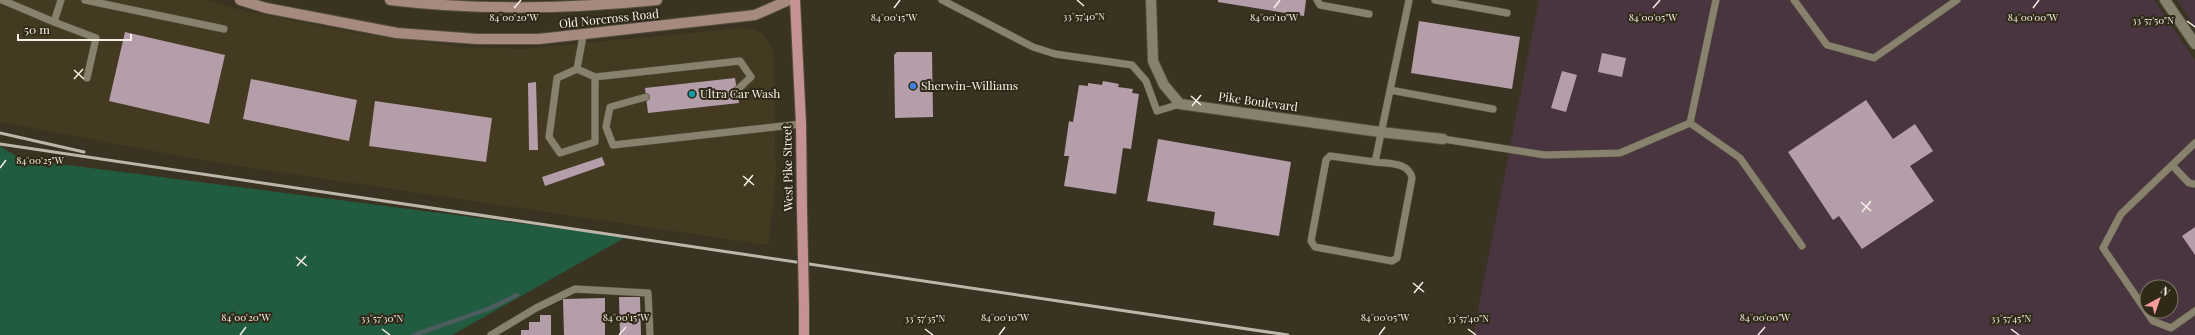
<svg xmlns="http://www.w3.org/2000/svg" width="2195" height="335" font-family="'Playfair Display',serif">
<rect width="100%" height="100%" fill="#3a3321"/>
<path fill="#433a21" d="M0,0h206l39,11 111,22 106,14 60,2 221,-21 12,2 9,5 9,16 3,125 -8,69 -550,-82 -218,-41z"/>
<path fill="#48353f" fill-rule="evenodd" d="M1539,0h615l41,60v275h-722zM2147,287h24v24h-24z
M2177,0h18v27z"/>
<path fill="#215b40" d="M0,146l21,13 605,78 -174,98h-452z"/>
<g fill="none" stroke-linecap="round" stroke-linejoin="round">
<path stroke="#4d5d5f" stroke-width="4.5" d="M414,335l74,-26 29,-14"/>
</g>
<path fill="#b49eaa" d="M1218,0h88l-2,16 -86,-14z
M1419,21l101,16 -8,52 -101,-16z
M125,32l100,23 -16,69 -100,-23z
M897,52h35l1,65 -38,1 -1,-63z
M1602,53l24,5 -4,19 -24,-5z
M1562,71l15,4 -11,37 -15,-4z
M735,78l4,25 -91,10 -3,-25z
M251,79l106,21 -8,41 -106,-22z
M1103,81l16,3 -1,3 15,2 -1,4 7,1 -8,55 -8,-1 -7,46 -52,-8 5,-30h-5l5,-35 4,1 6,-37 9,1v-3l14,2z
M536,82l2,68h-9l-1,-67z
M1866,100l27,39 22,-15 18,27 -23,15 24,35 -72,48 -23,-33 -6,4 -45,-68z
M375,101l117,17 -6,44 -117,-16z
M1158,139l133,23 -12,74 -66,-11 2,-13 -68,-11z
M602,157l3,8 -60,21 -3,-9z
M2195,227v28l-13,-19z
M619,297h21l1,38h-21z
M605,298v37h-41l-1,-36z
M540,315h11v20h-30v-5h8v-8h11z"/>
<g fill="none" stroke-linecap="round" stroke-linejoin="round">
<defs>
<path id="service" d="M2,0l52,22 7,-22
M85,0l139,29
M942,0l91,47 22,7 77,11 14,16 11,30 23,-7
M1317,0l3,5 49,9
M1435,0l72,13
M1794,0l33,45 47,13 83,-58
M54,22l42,16 -9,40
M583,36l-6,33 -20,9 -8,59 11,16 35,-11v-65l145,-16 11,16 -14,13
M577,69l18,8
M1390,90l103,19
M646,97l-36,10 -4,20 7,18 188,-21
M1690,123l50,35 62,88
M1443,139l102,16 75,-2 70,-30 26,-123
M2195,143l-74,71 -18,34 50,73 18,7 24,-17
M1375,162c14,2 34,0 37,16l-15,80 -5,3 -77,-14 -4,-6 15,-81 4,-4 45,6 34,-162
M2172,165l17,18 6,1
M491,335l45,-27 39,-19 73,4 2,42"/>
<path id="minor" d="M1151,0l2,61 11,24 16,19 200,28 63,7"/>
<path id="tertiary" d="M2165,0l30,44"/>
<path id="secondary" d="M240,0l26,8 131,25 80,6h62l216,-24 34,-15
M390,0c90,11 178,9 267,0"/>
<path id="primary" d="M795,0l6,124 1,86
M804,304v31"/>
</defs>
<use href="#service" stroke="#544e3e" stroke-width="8"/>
<use href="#minor" stroke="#544e3e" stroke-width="12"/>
<use href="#tertiary" stroke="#544e3e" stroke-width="12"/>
<use href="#secondary" stroke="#544e3e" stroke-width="12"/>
<use href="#primary" stroke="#544e3e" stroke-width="12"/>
<use href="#service" stroke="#88816d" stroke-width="7"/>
<use href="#minor" stroke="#88816d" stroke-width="10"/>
<use href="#tertiary" stroke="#88816d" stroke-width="10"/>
<use href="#secondary" stroke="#a78a7f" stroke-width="10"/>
<use href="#primary" stroke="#c59292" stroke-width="10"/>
<path stroke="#bcb7aa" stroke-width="3" d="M0,133l84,19
M0,144l1288,191"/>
<defs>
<path id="primary-bridge" d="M802,210l2,94"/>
</defs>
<use href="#primary-bridge" stroke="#544e3e" stroke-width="12" stroke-linecap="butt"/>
<use href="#primary-bridge" stroke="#c59292" stroke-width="10"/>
</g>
<path fill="none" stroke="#f6f1e6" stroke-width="1.5" d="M1077,0l7,6M514,8l7,-8M894,8l6,-8M1274,8l6,-8M1653,8l7,-8M2033,8l6,-8M2187,21l8,6M74,70l10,9M74,79l9,-10M1191,96l10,9M1192,106l9,-11M0,168l6,-8M743,176l11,9M744,186l9,-11M1861,202l10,9M1862,212l9,-11M296,257l11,9M297,266l9,-10M1413,283l11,9M1414,293l9,-11M382,329l8,6M925,329l8,6M1468,329l8,6M2011,329l8,6M240,335l6,-8M619,335l7,-8M999,335l6,-8M1379,335l6,-8M1758,335l7,-8"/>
<circle fill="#3f7fe0" stroke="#302918" stroke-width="1.5" cx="913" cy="86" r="4"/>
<circle fill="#0f9aa8" stroke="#302918" stroke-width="1.5" cx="692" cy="94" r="4"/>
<g text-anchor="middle" stroke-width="4" stroke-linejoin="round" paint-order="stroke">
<g font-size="12" fill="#f6f1e6" stroke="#302918">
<text transform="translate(609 19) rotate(-6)" y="4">Old Norcross Road</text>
<text transform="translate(1258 102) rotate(8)" y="4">Pike Boulevard</text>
<text transform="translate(788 168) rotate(-91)" y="4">West Pike Street</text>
</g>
<g font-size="12" fill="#f6f1e6" stroke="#302918" text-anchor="start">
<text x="921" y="90">Sherwin-Williams</text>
<text x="700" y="98">Ultra Car Wash</text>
</g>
</g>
<g font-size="10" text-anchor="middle" fill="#f6f1e6" stroke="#302918" stroke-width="4" stroke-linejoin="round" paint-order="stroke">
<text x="1084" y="20">33°57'40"N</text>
<text x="514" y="21">84°00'20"W</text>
<text x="894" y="21">84°00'15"W</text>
<text x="1274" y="21">84°00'10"W</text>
<text x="1653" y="21">84°00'05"W</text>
<text x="2033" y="21">84°00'00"W</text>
<text x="2153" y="24">33°57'50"N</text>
<text x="40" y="164">84°00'25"W</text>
<text x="246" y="321">84°00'20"W</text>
<text x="626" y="321">84°00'15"W</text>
<text x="1005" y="321">84°00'10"W</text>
<text x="1385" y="321">84°00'05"W</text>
<text x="1765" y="321">84°00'00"W</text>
<text x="382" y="322">33°57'30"N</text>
<text x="925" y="322">33°57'35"N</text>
<text x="1468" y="322">33°57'40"N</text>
<text x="2011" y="322">33°57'45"N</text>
</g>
<g transform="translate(2159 299) rotate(40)"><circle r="19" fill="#302918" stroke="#7f796a"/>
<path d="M0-3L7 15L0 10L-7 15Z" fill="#f59b98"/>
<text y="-6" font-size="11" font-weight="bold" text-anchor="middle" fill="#f6f1e6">N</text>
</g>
<path d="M18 34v6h113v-6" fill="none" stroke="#f6f1e6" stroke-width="2"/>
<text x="24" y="34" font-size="12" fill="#f6f1e6" stroke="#302918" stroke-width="3" paint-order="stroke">50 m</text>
</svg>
